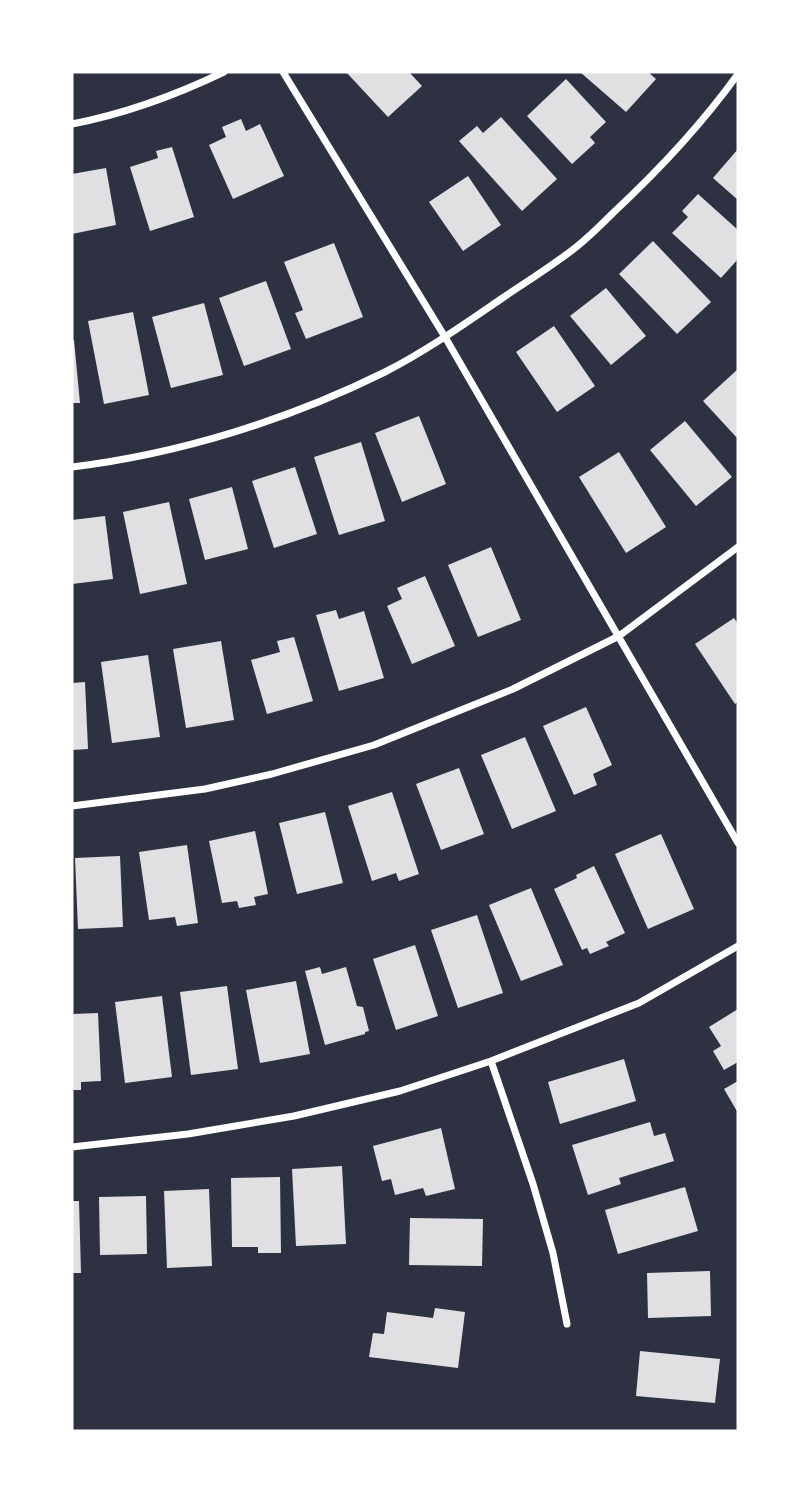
<svg xmlns="http://www.w3.org/2000/svg" width="810" height="1503" font-family="'DM Sans',sans-serif">
<rect width="100%" height="100%" fill="#2d3142"/>
<path fill="#e0e0e3" d="M346,72h63l13,14 -34,31z
M580,72h68l8,7 -30,33z
M566,79l40,43 -16,15 5,6 -23,21 -45,-48z
M501,117l56,62 -35,32 -63,-70 18,-15 6,7z
M241,119l5,12 14,-7 24,52 -51,23 -24,-54 17,-8 -4,-10z
M172,147l22,70 -44,14 -20,-64 28,-9 -2,-7z
M738,149v51l-25,-22z
M106,168l10,57 -44,9v-60z
M468,176l33,49 -38,26 -34,-49z
M698,194l40,36v29l-17,19 -49,-45 16,-16 -6,-6z
M653,241l58,61 -34,32 -58,-60z
M334,243l29,74 -57,22 -11,-26 8,-3 -19,-48z
M266,281l25,68 -47,17 -25,-68z
M606,288l40,48 -35,29 -41,-49z
M204,303l19,72 -52,13 -19,-71z
M133,312l16,83 -45,9 -16,-83z
M554,326l41,60 -38,26 -41,-60z
M72,340h2l6,63h-8z
M738,369v70l-35,-38z
M419,416l27,68 -44,18 -27,-69z
M685,421l47,56 -36,29 -46,-56z
M361,442l24,79 -46,14 -25,-78z
M619,452l47,75 -40,26 -47,-76z
M295,467l22,67 -43,14 -22,-67z
M232,487l16,62 -43,11 -16,-61z
M169,502l18,82 -47,10 -17,-82z
M105,516l8,63 -41,5v-64z
M491,547l30,73 -43,17 -30,-72z
M425,576l30,70 -43,18 -25,-58 15,-7 -5,-11z
M336,610l3,9 25,-8 20,67 -45,13 -23,-76z
M734,618l4,6v78l-3,2 -40,-60z
M294,637l19,64 -46,13 -16,-54 29,-8 -3,-11z
M221,641l13,79 -48,8 -13,-79z
M148,655l12,82 -48,6 -11,-81z
M85,682l3,67 -16,1v-67z
M586,707l26,58 -19,9 4,11 -23,10 -31,-69z
M525,737l31,74 -44,18 -31,-74z
M459,768l25,66 -43,16 -25,-66z
M392,792l27,82 -20,7 -3,-8 -24,8 -24,-75z
M325,812l18,71 -46,11 -18,-71z
M255,831l13,63 -14,3 2,8 -17,3 -2,-7 -15,2 -13,-62z
M661,834l33,75 -46,20 -33,-75z
M187,845l11,78 -21,3 -2,-9 -26,3 -10,-68z
M120,856l3,71 -45,2 -3,-71z
M594,866l31,67 -19,9 3,4 -19,8 -3,-6 -5,2 -28,-61 23,-11 -1,-3z
M531,888l32,77 -42,16 -32,-76z
M477,915l26,78 -45,15 -27,-78z
M415,945l23,71 -42,14 -23,-71z
M320,967l2,7 24,-7 11,39 6,1 6,24 -4,1v2l-40,11 -20,-74z
M296,981l14,73 -50,9 -14,-73z
M227,986l11,83 -47,6 -11,-83z
M162,996l10,81 -47,6 -10,-81z
M738,1009v53l-14,8 -11,-19 8,-5 -12,-19z
M98,1013l3,68 -20,1v8h-9v-76z
M624,1059l12,42 -76,23 -12,-42z
M738,1081v32l-14,-24z
M650,1122l4,14 11,-3 9,28 -55,17 2,6 -33,11 -16,-50z
M441,1128l14,61 -29,7 -3,-8 -28,7 -4,-16 -9,2 -9,-35z
M342,1166l4,78 -50,2 -4,-77z
M280,1177l1,76h-23v-6h-26l-1,-69z
M685,1187l13,44 -80,23 -13,-44z
M209,1189l3,77 -45,2 -3,-77z
M146,1196l1,58 -47,1 -1,-58z
M72,1201h7l2,72h-9z
M410,1218l73,1 -1,47 -73,-1z
M710,1271l1,45 -63,2 -1,-45z
M435,1308l30,4 -7,56 -89,-11 4,-24 11,1 3,-22 46,6z
M640,1351l80,8 -5,44 -79,-7z"/>
<g fill="none" stroke-linecap="round" stroke-linejoin="round">
<path stroke="#fff" stroke-width="7" d="M283,72l162,265 293,506
M72,124c52,-10 104,-29 152,-52
M72,467c107,-13 216,-47 313,-95 41,-21 78,-47 116,-73 25,-17 51,-33 74,-51 14,-11 27,-24 39,-36 45,-42 88,-88 124,-138
M72,806l133,-17 67,-15 102,-29 139,-56 106,-53 119,-89
M491,1061l42,123 20,69 14,71
M72,1147l116,-13 106,-18 106,-25 91,-30 148,-58 99,-57"/>
</g>
<rect width="810" height="1503" fill="none" stroke="#ffffff" stroke-width="147"/>
</svg>
